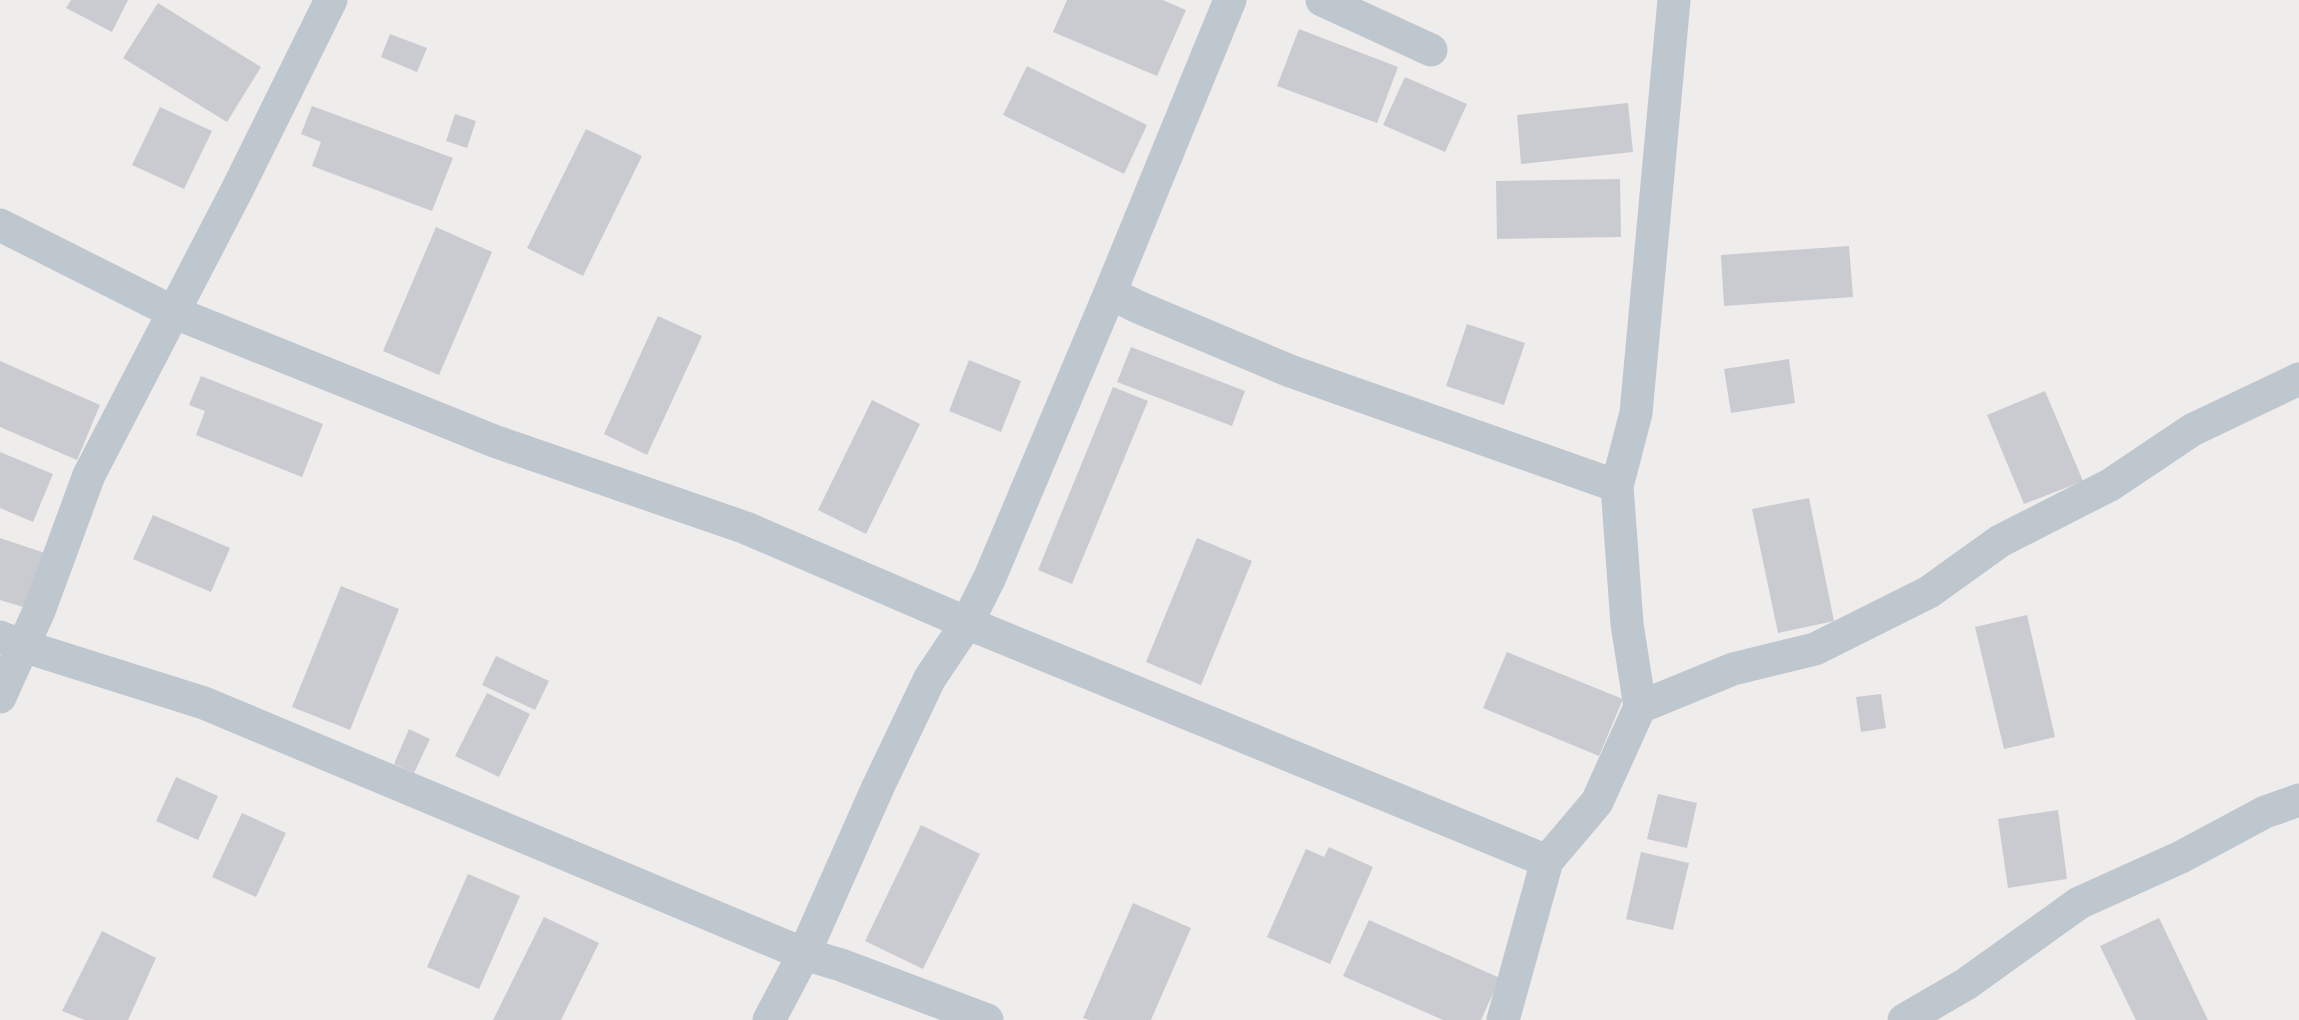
<svg xmlns="http://www.w3.org/2000/svg" width="2299" height="1020" font-family="Overpass,sans-serif">
<rect width="100%" height="100%" fill="#efecec"/>
<path fill="#cacbd1" d="M71,0h57l-16,32 -46,-24z
M1067,0h96l23,10 -29,66 -104,-44z
M158,3l103,64 -34,55 -104,-64z
M1299,29l99,38 -21,56 -100,-37z
M390,34l37,14 -10,24 -36,-15z
M1027,66l120,59 -23,49 -121,-59z
M1405,77l62,27 -22,48 -62,-27z
M1628,103l5,49 -112,12 -4,-49z
M312,106l141,52 -21,53 -120,-45 9,-24 -20,-8z
M160,107l52,24 -28,58 -52,-24z
M455,114l21,7 -9,27 -21,-7z
M586,129l56,27 -59,120 -56,-28z
M1620,179l1,58 -124,2 -1,-58z
M436,227l56,25 -53,123 -56,-24z
M1849,246l4,51 -129,9 -3,-51z
M658,316l44,20 -55,119 -43,-21z
M1467,324l58,19 -21,62 -58,-19z
M1131,347l114,44 -13,35 -115,-44z
M1789,359l6,44 -64,10 -7,-44z
M969,360l52,21 -20,51 -52,-21z
M0,361l100,44 -23,55 -77,-33z
M201,376l122,48 -21,53 -106,-42 9,-24 -16,-6z
M1113,387l35,14 -76,183 -34,-14z
M2045,391l38,90 -59,23 -37,-89z
M872,400l48,24 -54,110 -48,-24z
M0,452l53,22 -20,48 -33,-14z
M1809,498l25,123 -56,12 -26,-124z
M153,515l77,33 -19,44 -78,-33z
M0,538l48,16 -12,57 -36,-11z
M1197,538l55,23 -51,124 -55,-23z
M341,586l58,23 -49,121 -58,-23z
M2027,615l28,122 -51,12 -29,-122z
M1507,652l116,47 -24,57 -116,-48z
M496,656l53,25 -14,29 -53,-25z
M487,693l43,21 -31,63 -44,-21z
M1881,694l5,34 -25,4 -5,-35z
M409,729l21,10 -16,34 -20,-9z
M176,777l42,19 -20,44 -42,-19z
M1658,794l39,9 -10,45 -40,-9z
M2058,810l9,69 -59,9 -10,-69z
M242,813l44,20 -30,64 -44,-20z
M921,825l59,29 -57,115 -58,-28z
M1329,847l44,20 -43,97 -63,-27 39,-88 18,8z
M1641,852l48,11 -16,67 -47,-11z
M468,874l52,22 -41,93 -52,-22z
M1133,903l58,25 -40,92h-62l-6,-2z
M544,917l55,26 -38,77h-68z
M2159,918l49,102h-72l-36,-74z
M1369,920l131,58 -19,42h-38l-100,-44z
M102,931l54,27 -28,62h-43l-23,-9z"/>
<g fill="none" stroke-linecap="round" stroke-linejoin="round">
<path stroke="#bec6ce" stroke-width="33" d="M331,0l-94,190 -148,285 -50,136 -16,35 181,57 600,251 37,11 146,55
M1322,0l109,50
M0,225l173,87 321,129 252,87 221,95 580,238
M1110,293l120,-293
M0,637l23,9 -23,51
M1640,707l93,-38 82,-20 114,-57 71,-51 110,-56 82,-55 107,-51
M769,1020l35,-66 74,-167 52,-109 37,-55 23,-46 120,-284 28,14 152,64 327,115
M1503,1020l44,-159 50,-59 43,-95 -13,-83 -10,-138 19,-73 38,-413
M1904,1020l62,-36 113,-81 102,-46 84,-45 34,-12"/>
</g>
</svg>
